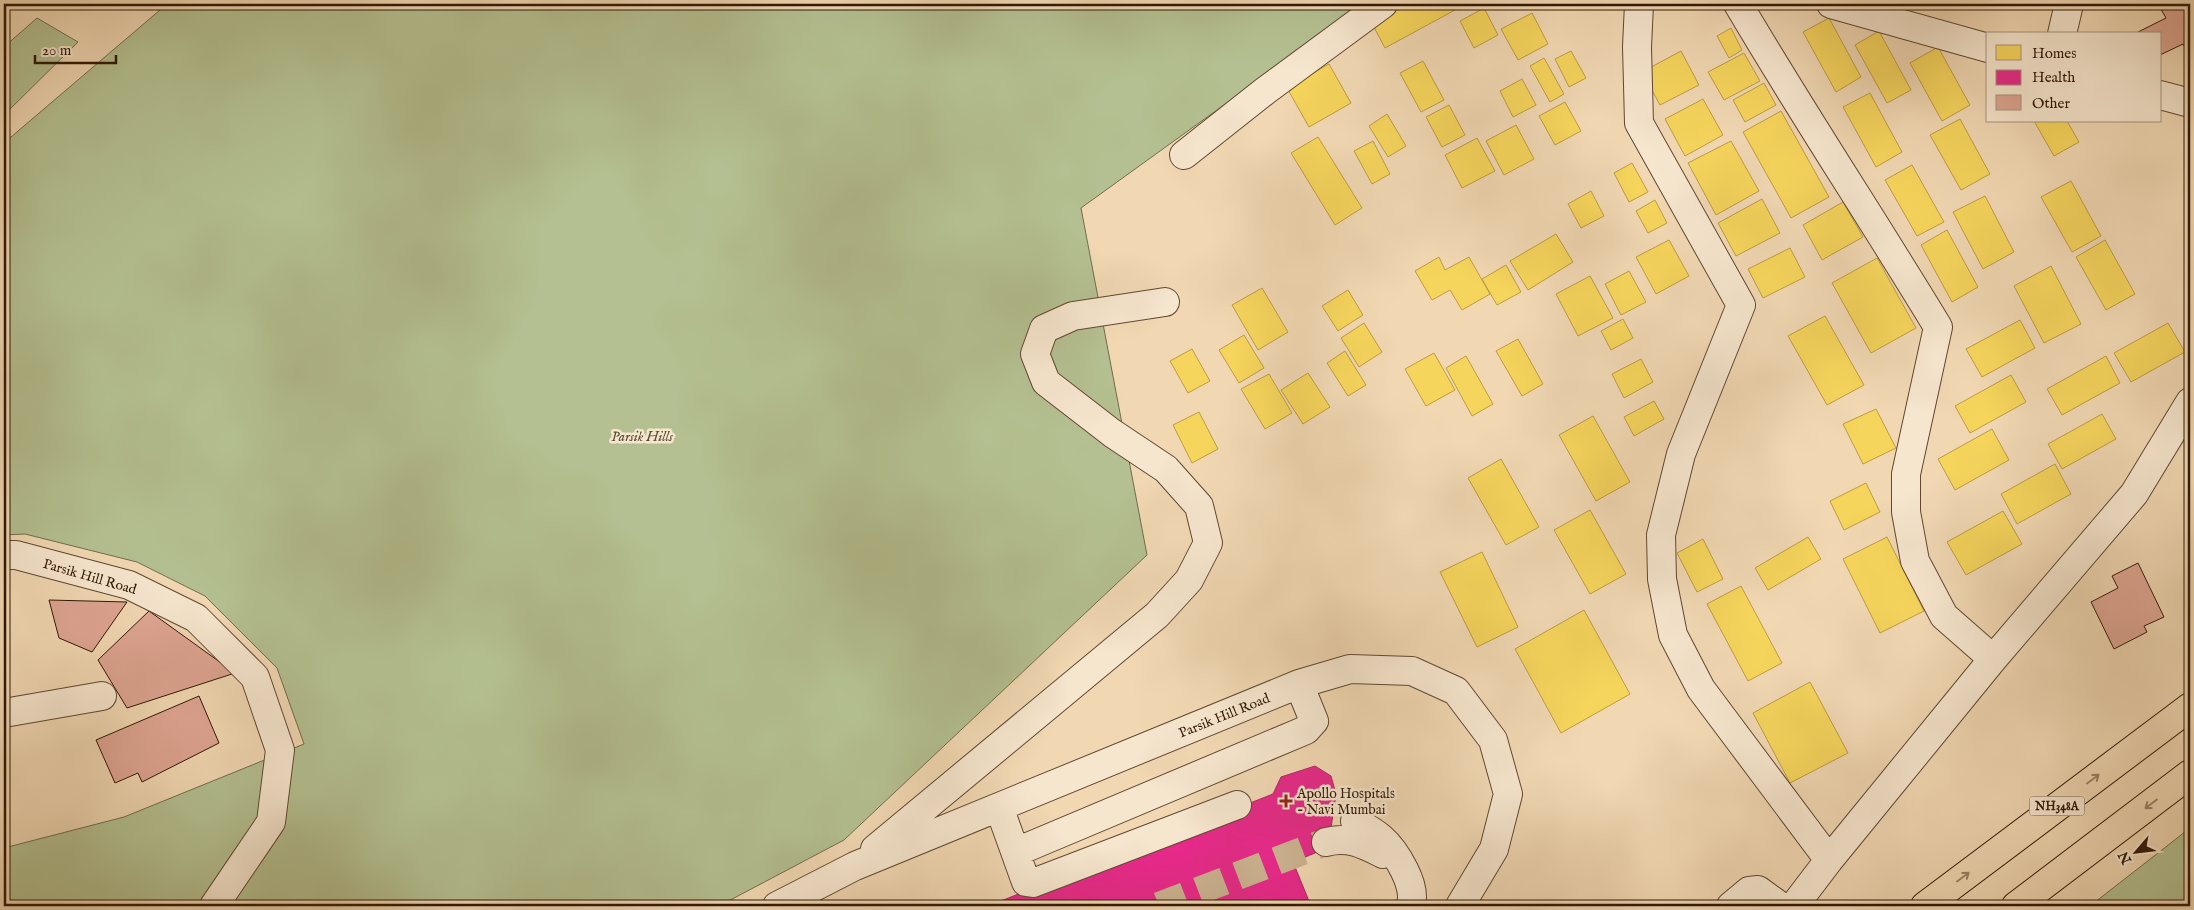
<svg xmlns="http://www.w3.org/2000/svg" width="2194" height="910" font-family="'IM FELL English',serif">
<rect width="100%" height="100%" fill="#f1d8b3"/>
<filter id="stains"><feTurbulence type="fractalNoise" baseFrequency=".004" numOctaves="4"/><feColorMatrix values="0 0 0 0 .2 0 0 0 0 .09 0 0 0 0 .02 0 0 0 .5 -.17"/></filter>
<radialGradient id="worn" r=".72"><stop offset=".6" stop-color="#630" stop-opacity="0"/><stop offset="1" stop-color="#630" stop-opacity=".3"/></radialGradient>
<path fill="#b4c091" stroke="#726c4c" d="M167,4h1197l-283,204 66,347 -303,285 -125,66h-715v-58l120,-31 180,-73 -27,-76 -72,-72 -68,-34 -112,-28 -21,1v-392z
M37,18l41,24 -74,73v-68z
M2190,828v78h-100z"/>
<path fill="#f6d55c" stroke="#bb9c42" d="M1390,4h62l3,6 -70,38 -17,-32z
M1484,8l14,27 -24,13 -14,-27z
M1532,13l16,31 -30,16 -17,-31z
M1829,18l32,59 -25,15 -33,-60z
M1731,28l11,22 -13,8 -12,-22z
M1879,31l32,59 -24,13 -32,-58z
M1938,47l32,58 -28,16 -32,-58z
M1571,51l15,27 -17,9 -14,-28z
M1681,51l18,34 -39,20 -18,-33z
M1744,53l16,28 -36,19 -16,-28z
M1544,58l20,36 -14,8 -20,-36z
M1423,61l21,39 -23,12 -21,-39z
M1329,64l22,39 -42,24 -22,-39z
M1522,79l14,26 -23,12 -13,-26z
M1764,83l12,22 -31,17 -12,-22z
M1870,93l32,59 -26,15 -33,-60z
M1703,99l20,36 -38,21 -20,-37z
M1565,102l16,29 -26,14 -16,-29z
M1449,105l16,30 -23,12 -16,-30z
M1781,111l48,86 -38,21 -48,-86z
M1387,114l19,32 -18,11 -19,-31z
M1960,119l30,55 -29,16 -31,-55z
M2034,121h33l12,21 -25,14z
M1516,125l18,34 -30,16 -18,-34z
M1318,137l44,71 -27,17 -44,-72z
M1477,138l18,33 -33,17 -17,-33z
M1373,141l17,33 -18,10 -18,-33z
M1731,141l28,50 -43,24 -28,-52z
M1632,163l16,29 -19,10 -15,-29z
M1912,165l32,57 -27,14 -32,-56z
M2071,181l30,55 -29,16 -31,-55z
M1591,191l13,25 -23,12 -13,-24z
M1985,196l29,56 -31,17 -30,-57z
M1762,199l18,34 -44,23 -18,-33z
M1655,200l12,23 -19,10 -12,-22z
M1843,202l20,35 -41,23 -19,-35z
M1947,230l31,57 -26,15 -31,-57z
M1556,234l17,28 -45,28 -18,-29z
M1669,240l20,36 -33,18 -20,-37z
M2105,240l30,54 -29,16 -30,-53z
M1790,248l15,29 -42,21 -15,-29z
M1439,257l6,13 24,-13 21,37 -28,16 -12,-20 -18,10 -17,-29z
M1877,258l39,70 -45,25 -39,-70z
M1506,265l15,27 -24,13 -15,-26z
M2051,266l30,58 -37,19 -30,-57z
M1629,271l17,31 -25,13 -16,-31z
M1590,276l23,42 -35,18 -22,-42z
M1262,288l26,44 -30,18 -26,-45z
M1348,290l15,25 -25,16 -16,-25z
M1825,316l39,69 -37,20 -39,-69z
M1623,319l10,19 -22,12 -10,-19z
M2020,320l15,28 -53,29 -16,-28z
M1364,323l18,29 -23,15 -18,-29z
M2168,323l17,29 -54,30 -17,-29z
M1244,335l20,33 -25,15 -20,-33z
M1518,339l25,45 -21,12 -26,-45z
M1192,349l18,32 -22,12 -18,-32z
M1345,351l21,34 -18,11 -21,-33z
M1434,353l21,37 -29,16 -21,-37z
M1466,356l27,48 -21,12 -26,-48z
M2106,356l14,27 -58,32 -15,-26z
M1641,359l12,23 -29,16 -12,-24z
M1308,373l22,34 -27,17 -22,-34z
M1269,374l23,39 -27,16 -24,-40z
M2011,375l15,27 -56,31 -15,-27z
M1654,401l10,18 -30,17 -10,-19z
M1876,409l20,39 -33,16 -20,-40z
M1199,412l19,37 -26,14 -19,-38z
M2102,414l14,25 -54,30 -14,-25z
M1593,416l37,66 -34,19 -37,-66z
M1992,429l17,31 -54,30 -17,-31z
M1501,459l38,68 -33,18 -38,-67z
M2055,464l16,30 -54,30 -16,-30z
M1866,483l14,29 -36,18 -14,-29z
M1590,510l36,64 -36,20 -36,-64z
M2003,511l19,33 -56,31 -19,-33z
M1808,537l13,22 -53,31 -13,-22z
M1887,537l37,74 -44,22 -37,-74z
M1703,539l20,40 -26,13 -20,-39z
M1482,552l36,75 -41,20 -37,-75z
M1741,586l41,77 -34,18 -41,-77z
M1584,610l46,84 -69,39 -46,-84z
M1810,682l38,71 -58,30 -37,-70z"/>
<path fill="#e7298a" stroke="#b02462" d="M1315,766l16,10 5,18 -5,34 -16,25 -22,9 18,44h-323l285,-112 8,-17z"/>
<path fill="#dea592" stroke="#311806" d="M2158,4h32v52l-7,-12 -23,11v-21h-21l-1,-2 28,-14z
M2138,563l26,54 -20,9 3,6 -33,17 -23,-47 27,-14 -6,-12z
M49,600l78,2 -35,50 -33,-14z
M149,611l86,62 -108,35 -29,-48z
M199,696l20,47 -77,39 -4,-9 -23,10 -19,-43z"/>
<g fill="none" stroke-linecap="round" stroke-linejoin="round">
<path stroke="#cbb290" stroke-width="28" stroke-dasharray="28 14" stroke-linecap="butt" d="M1159,906l167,-64"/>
<defs>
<path id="minor" d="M1639,4l-2,43 2,76 102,182 -60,149 -20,81 1,44 11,56 28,54 128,171
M1738,4c64,109 134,214 200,323l-32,147v38l9,49 29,55 49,43
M1831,4l157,44
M2062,34l7,-30
M2160,95l30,8
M1184,155l81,-64 118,-87
M4,555h12l113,30 67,33 59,59 25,73 -9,72 -57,84
M4,713l98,-17
M999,807l27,75 7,1 204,-78
M1355,821c8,5 18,10 26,17 14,12 38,50 29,68
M1326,842c22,-6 37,2 57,12
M875,849l282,-234 32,-35 19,-37 -9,-37 -33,-37 -54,-36 -66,-51 -11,-28 9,-25 29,-13 92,-14
M1016,852l290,-122 8,-9 -15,-37
M777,906l78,-40 444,-182 51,-15 62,2 44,20 37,49 15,54 -14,55 -34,57
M1731,906l18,-15 9,-1 22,16
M1794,906l35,-46 164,-201 141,-165 56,-92"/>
<path id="highway" d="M1925,906l265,-199
M2016,906l174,-132"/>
</defs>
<use href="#minor" stroke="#614831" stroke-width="30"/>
<use href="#highway" stroke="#311806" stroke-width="30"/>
<use href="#minor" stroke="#f6e6ce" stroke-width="28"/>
<use href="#highway" stroke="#f1d8b3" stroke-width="28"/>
</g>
<defs><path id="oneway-shaft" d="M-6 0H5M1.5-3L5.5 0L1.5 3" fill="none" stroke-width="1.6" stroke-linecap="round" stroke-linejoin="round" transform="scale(1.25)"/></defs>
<g stroke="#9b8265">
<use href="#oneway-shaft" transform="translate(2093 779) rotate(-37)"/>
<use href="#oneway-shaft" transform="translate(2151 804) rotate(143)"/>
<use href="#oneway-shaft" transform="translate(1963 877) rotate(-37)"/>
</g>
<path fill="#8f2418" stroke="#f6e6ce" stroke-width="2" d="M1283.5 793.5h5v5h5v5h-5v5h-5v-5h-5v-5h5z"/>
<g text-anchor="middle" stroke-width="5" stroke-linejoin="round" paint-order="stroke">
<rect fill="#f6e6ce" stroke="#6c5642" stroke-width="1" x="2029.5" y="796.5" width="55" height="19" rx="4"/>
<g font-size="12" font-weight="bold" fill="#311806">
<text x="2057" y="810">NH348A</text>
</g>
<g font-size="14" font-style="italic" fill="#584a30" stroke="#f6e6ce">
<text x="642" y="441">Parsik Hills</text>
</g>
<g font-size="14" fill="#311806" stroke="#f6e6ce">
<text transform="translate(90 576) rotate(16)" y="5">Parsik Hill Road</text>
<text transform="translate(1224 715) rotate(-22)" y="5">Parsik Hill Road</text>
</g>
<g font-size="14" fill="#311806" stroke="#f6e6ce" text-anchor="start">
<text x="1297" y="798">Apollo Hospitals<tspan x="1297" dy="16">- Navi Mumbai</tspan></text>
</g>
</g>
<rect width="2194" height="910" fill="none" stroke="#f1d8b3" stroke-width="20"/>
<rect x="5" y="5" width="2184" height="900" fill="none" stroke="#311806" stroke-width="2.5"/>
<rect x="10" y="10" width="2174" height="890" fill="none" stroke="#311806"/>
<rect x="1986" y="32" width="175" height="90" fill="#f6e6ce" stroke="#a7947e"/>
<rect x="1996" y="45" width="25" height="15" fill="#f6d55c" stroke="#a7947e"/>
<text x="2032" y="58" font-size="15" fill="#311806">Homes</text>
<rect x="1996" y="70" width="25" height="15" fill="#e7298a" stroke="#a7947e"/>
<text x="2032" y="82" font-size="15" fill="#311806">Health</text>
<rect x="1996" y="95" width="25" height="15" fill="#dea592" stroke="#a7947e"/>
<text x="2032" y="108" font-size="15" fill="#311806">Other</text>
<g transform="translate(2136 852) rotate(242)" stroke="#f6e6ce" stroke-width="4" paint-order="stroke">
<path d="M0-4L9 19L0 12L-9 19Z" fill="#311806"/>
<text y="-8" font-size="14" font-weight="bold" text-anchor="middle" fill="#311806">N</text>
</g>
<path d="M35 55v8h81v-8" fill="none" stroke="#311806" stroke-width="2.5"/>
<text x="42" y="55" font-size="15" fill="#311806" stroke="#f6e6ce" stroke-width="4" paint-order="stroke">20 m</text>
<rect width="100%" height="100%" filter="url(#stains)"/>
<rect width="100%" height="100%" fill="url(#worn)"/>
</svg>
